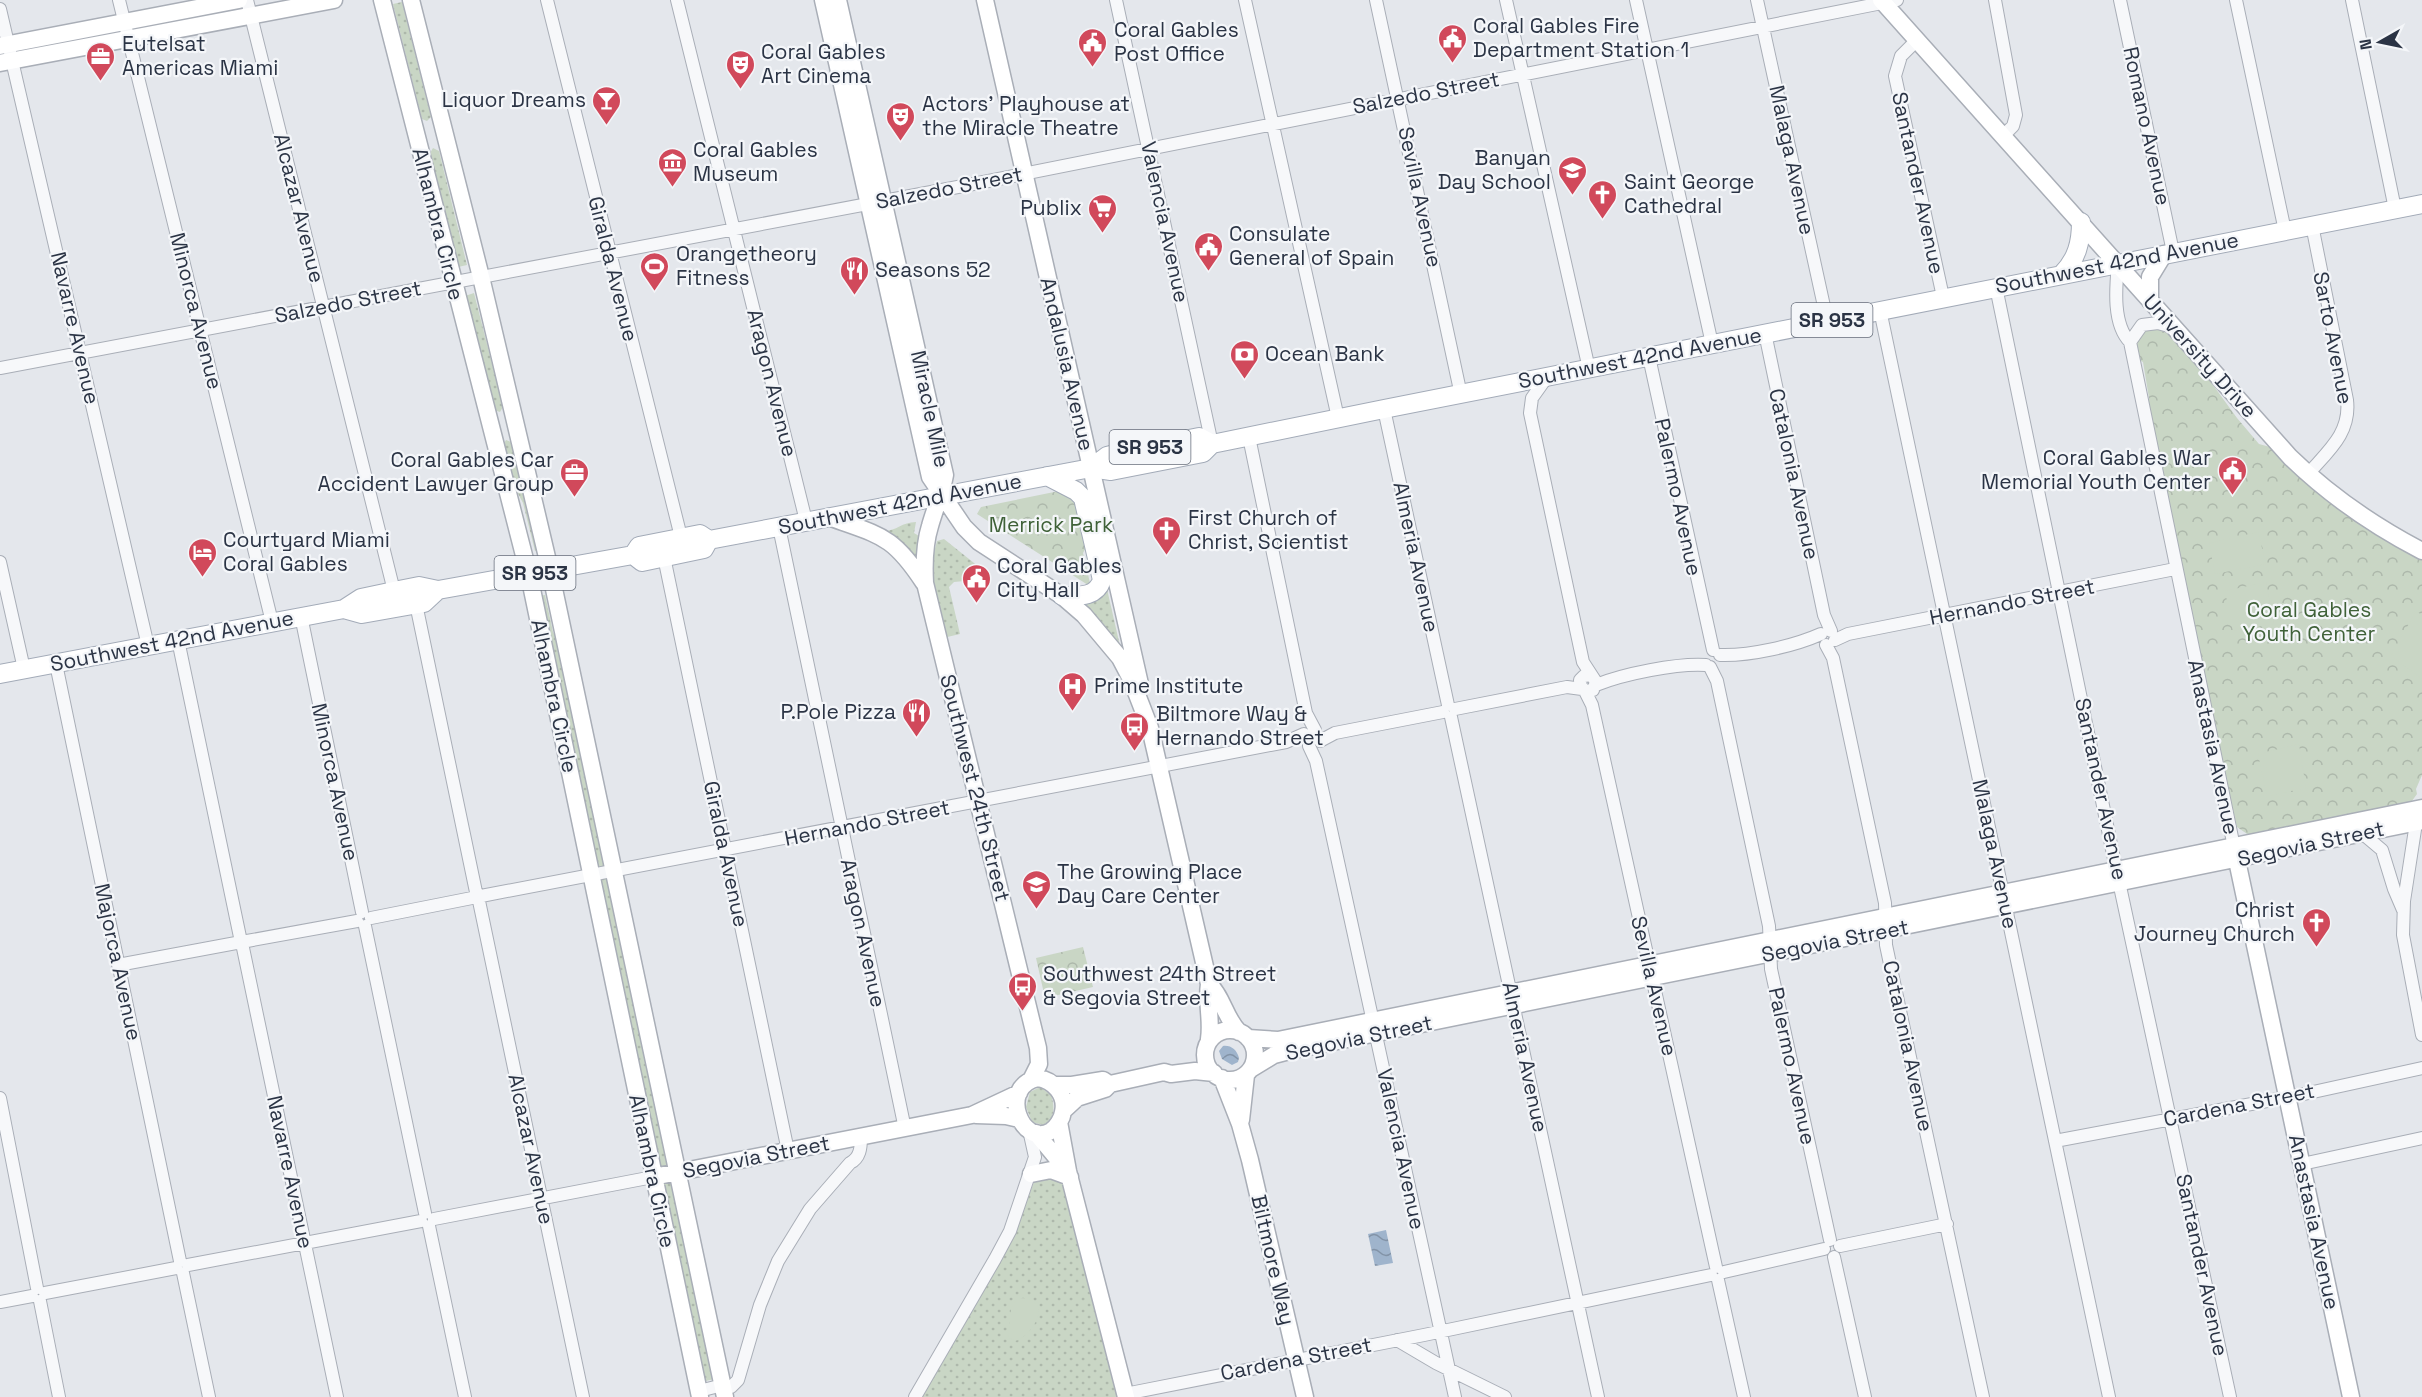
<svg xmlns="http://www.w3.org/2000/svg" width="2422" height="1397" font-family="'Space Grotesk',sans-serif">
<defs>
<pattern id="grass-dots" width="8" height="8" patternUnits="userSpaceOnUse" patternTransform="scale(1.5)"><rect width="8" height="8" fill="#c9d6c5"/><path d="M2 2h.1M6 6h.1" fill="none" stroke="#adb8ab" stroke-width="1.8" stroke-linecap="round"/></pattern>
<pattern id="forest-crowns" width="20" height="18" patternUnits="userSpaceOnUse" patternTransform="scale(1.5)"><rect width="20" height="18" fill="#c9d6c5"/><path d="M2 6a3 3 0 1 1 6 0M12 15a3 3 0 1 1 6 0" fill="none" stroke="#adb8ab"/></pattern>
<pattern id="water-waves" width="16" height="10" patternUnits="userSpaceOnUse" patternTransform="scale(1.5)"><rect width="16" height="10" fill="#9fb4cc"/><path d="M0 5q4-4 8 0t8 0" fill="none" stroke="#8293a7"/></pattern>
</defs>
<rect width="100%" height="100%" fill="#e4e7ec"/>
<path fill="url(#grass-dots)" d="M402,2l29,115 -4,4 -5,-2 -29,-115z
M433,148l6,3 28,114 -9,2 -28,-114z
M474,293l29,114 -3,5 -6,-2 -29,-114z
M506,440l5,2 27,108 -3,1 -12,-48 -11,-21 -9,-37z
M916,522l-2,11 5,3 -2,27 -32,-32c11,0 17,-9 31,-9z
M944,539l35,28 -2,2 3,2 -5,9 -21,2 -5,5 11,47 -17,4 -8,-37 -4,-37 6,-23z
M1107,589l13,57h-1l-36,-46z
M545,595l8,37 7,13 48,220 -14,3 -58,-272z
M610,876l62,290 -15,3 -61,-290z
M1040,1087l11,8c4,12 4,24 -8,30l-11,-3 -6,-15 4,-15z
M1042,1175l21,7 57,215h-199l99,-178 14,-37z
M675,1179l43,199 -16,4 -43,-200z"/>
<path fill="url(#forest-crowns)" d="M2151,326l16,7 38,41 32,44 22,26 11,3 152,108v220l-6,14 1,5 -8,11 -159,31 -13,-9 -12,-50 -78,-372 2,-7 -6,-36 -6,-3 -1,-23z
M1059,491l17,11 12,42 -5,9 7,30 -2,2 -111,-71 4,-7z
M1083,947l10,40 -48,11 -9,-40z"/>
<path fill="#c9d6c5" d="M2258,532l8,32 -51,10 -6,-31z
M2266,582l8,42 -41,7 -8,-40z
M2416,611l6,4v64l-31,-23z
M2299,744l7,44 -39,8 -9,-42z
M1023,1298c4,1 10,2 13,6 10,11 -10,35 -21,37l-7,-4 3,-28 5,-9z"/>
<path fill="url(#water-waves)" d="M1223,1046c8,-1 14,4 16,12l-1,4 -6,3 -10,-6 -3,-8z
M1386,1230l7,33 -18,3 -7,-32z"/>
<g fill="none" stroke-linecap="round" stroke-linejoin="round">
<defs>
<path id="street" d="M119,0l153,622
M247,0l147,591
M547,0l134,537
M677,0l129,521
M1116,0l96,444
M1245,0l93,418
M1376,0l85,395
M1506,0l83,369
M1636,0l76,344
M1757,0l70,320
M1995,0l21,115 -3,11 -9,9
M2120,0l53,252
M2236,0l49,231
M2352,0l43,209
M0,9l148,637
M1917,40l-16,16 -6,20 48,221
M2118,263c-2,23 -6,61 12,79l104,505
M1996,287l117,567 117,543
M1880,310l229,1087
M1765,333l59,282 7,16
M2130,342l12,-17 16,-2 14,4
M1649,357l64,293
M0,368l963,-182 934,-186
M1547,377l-15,21 -2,15 53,249 13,20 -3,8 -8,1 -4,-4 -1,-7 4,-4 7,-1
M1384,409l64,296
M1249,437l57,276 9,17
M2308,474c20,-23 43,-41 39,-74l-35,-175
M779,527l126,602
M664,557l124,594
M0,562l24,107
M416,604l60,288
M301,616l61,296
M178,640l62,297
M1835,640l13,-6 327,-65
M1826,645l7,13 52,245 1,42 10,47 87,405
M1720,655c30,1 74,-9 101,-21
M56,664l124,597
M1710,667l7,14 52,245 2,43 59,271
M1596,685c27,-11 81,-22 110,-20
M1585,691l7,14 124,562
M1455,709l112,-22 15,2
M1451,717l147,680
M1320,741l15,-8 108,-21
M1309,746l7,15 139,636
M2416,823l-12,78 -1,34 19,100
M2363,834l19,16 12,39 9,21
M481,896l805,-154 18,-8
M479,901l104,496
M371,918l101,-20
M365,926l60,287
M247,941l110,-20
M243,948l94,449
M118,965l118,-22
M0,1098l37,190
M2055,1141l249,-47 118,-26
M2302,1164l120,-26
M434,1219l219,-42
M429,1226l36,171
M1840,1246l107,-22
M1834,1257l31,140
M188,1265l233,-44
M1724,1272l100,-23
M183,1273l26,124
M1718,1280l26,117
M45,1293l131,-25
M40,1301l19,96
M0,1302l32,-6
M1397,1340l39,23 69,34
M699,1391l24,-6 8,2 7,-7 22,-75 18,-44 32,-52 40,-46c10,-5 11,-15 11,-26
M1125,1394l299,-59 287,-60
M915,1397l80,-138 15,-28 25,-74 -6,-27"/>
<path id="secondary" d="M382,0l147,575 171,822
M411,0l70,277 69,293 175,827
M823,0l107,477 34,50 15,15 83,54 22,19 36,43 11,21 19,49 59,256c-3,19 3,36 0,55
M838,0l107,475c-3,18 -10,33 -15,51 -6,19 -6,38 -5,57l113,465 1,16 -8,16
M985,0l155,684
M1881,0l409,457c39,38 84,69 132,94
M0,46l239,-46
M0,63l334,-63
M2150,301v-24l14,-23
M829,517c51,19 63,17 95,66
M2235,851l116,546
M1209,984c14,13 16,34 30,48
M1205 1055a25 25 0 1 1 50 0a25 25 0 1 1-50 0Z
M1248,1038l30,2 1144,-232
M1251,1069l23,-14 19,-5 1129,-229
M1038,1078c15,2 29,17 25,34 -1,7 -6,15 -12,19 -29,18 -54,-44 -13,-53z
M1222,1078l18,46 10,36 55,237
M1054,1085h18l31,-5 3,2
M1064,1110l13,-12 28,-9 5,-5 54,-12 7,2 24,-3 19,2
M976,1115l30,1 13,3
M1241,1120l5,-45
M1059,1122l9,49 58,226
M1036,1133l29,35
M1031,1174l20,-4 19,7
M653,1177l319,-62 47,-22"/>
<path id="primary" d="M2062,274c15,-15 19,-32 19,-52
M1091,468l16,-12 12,-3 80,-16 13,7
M1047,476l29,15 7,7 19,82c-6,18 -24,16 -40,16
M633,555l9,7 62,-13 5,-9
M344,609l18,5 62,-11 14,-13
M0,674l344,-65 17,-11 33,-7 25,-5 19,4 195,-35 6,-9 61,-12 9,6 382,-72 20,3 92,-18 9,-9 172,-35 1038,-205"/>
</defs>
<use href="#street" stroke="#a9aeb7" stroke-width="14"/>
<use href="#secondary" stroke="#a9aeb7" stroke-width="19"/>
<use href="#primary" stroke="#a3abb8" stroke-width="20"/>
<use href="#street" stroke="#f7f8fa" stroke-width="12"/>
<use href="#secondary" stroke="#fff" stroke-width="16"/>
<use href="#primary" stroke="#fff" stroke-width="18"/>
</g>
<defs>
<symbol id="civic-pin" viewBox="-11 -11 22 30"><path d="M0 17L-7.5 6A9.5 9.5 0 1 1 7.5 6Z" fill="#d1495b" stroke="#f4f6f9"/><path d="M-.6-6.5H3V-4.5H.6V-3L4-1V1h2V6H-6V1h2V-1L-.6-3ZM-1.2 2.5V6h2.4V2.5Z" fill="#fff"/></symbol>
<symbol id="office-pin" viewBox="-11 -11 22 30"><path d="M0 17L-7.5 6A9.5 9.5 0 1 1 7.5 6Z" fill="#d1495b" stroke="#f4f6f9"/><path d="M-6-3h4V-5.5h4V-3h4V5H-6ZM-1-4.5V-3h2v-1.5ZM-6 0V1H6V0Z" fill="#fff"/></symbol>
<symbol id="theatre-pin" viewBox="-11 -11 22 30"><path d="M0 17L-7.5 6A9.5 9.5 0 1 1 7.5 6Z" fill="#d1495b" stroke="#f4f6f9"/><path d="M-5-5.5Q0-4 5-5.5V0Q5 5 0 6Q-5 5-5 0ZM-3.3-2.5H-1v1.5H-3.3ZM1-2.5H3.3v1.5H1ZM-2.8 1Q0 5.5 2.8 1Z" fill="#fff"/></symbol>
<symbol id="bar-pin" viewBox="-11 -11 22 30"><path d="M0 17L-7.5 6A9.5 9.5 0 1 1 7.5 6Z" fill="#d1495b" stroke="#f4f6f9"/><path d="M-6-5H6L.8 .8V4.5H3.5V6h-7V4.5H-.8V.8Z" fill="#fff"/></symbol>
<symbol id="museum-pin" viewBox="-11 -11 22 30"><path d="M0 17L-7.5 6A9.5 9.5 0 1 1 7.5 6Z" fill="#d1495b" stroke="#f4f6f9"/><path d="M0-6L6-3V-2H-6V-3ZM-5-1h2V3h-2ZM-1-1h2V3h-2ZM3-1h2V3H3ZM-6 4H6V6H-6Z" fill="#fff"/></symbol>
<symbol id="school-pin" viewBox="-11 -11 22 30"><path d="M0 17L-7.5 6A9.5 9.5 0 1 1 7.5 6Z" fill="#d1495b" stroke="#f4f6f9"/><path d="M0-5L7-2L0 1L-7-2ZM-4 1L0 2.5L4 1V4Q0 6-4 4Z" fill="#fff"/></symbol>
<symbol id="church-pin" viewBox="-11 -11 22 30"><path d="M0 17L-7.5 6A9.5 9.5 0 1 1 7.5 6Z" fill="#d1495b" stroke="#f4f6f9"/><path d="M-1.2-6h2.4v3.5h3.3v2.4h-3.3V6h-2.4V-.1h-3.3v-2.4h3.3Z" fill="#fff"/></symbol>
<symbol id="supermarket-pin" viewBox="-11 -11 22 30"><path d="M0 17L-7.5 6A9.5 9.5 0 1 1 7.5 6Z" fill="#d1495b" stroke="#f4f6f9"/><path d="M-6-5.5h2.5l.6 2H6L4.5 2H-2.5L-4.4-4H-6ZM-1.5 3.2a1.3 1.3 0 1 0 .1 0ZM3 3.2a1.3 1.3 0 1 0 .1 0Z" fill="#fff"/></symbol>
<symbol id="stadium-pin" viewBox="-11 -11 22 30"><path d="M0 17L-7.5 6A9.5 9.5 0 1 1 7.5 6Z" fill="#d1495b" stroke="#f4f6f9"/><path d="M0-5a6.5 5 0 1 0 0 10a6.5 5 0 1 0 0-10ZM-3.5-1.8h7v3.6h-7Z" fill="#fff"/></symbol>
<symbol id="restaurant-pin" viewBox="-11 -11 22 30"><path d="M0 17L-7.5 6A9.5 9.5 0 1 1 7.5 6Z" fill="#d1495b" stroke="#f4f6f9"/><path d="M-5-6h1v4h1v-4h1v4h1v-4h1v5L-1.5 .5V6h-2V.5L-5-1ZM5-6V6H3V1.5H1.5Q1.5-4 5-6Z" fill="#fff"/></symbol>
<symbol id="bank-pin" viewBox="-11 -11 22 30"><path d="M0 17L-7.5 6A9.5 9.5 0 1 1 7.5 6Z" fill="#d1495b" stroke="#f4f6f9"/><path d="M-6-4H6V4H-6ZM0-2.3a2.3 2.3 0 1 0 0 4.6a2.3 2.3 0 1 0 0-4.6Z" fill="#fff"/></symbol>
<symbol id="hotel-pin" viewBox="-11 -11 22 30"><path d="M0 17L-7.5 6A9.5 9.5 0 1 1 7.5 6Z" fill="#d1495b" stroke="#f4f6f9"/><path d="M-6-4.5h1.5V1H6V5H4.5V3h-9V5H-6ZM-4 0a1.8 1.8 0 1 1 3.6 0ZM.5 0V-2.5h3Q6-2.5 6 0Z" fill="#fff"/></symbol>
<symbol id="hospital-pin" viewBox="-11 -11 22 30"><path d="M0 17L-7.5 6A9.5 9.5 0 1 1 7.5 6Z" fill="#d1495b" stroke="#f4f6f9"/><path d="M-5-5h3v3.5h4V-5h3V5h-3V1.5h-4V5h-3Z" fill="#fff"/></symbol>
<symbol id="bus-pin" viewBox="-11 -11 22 30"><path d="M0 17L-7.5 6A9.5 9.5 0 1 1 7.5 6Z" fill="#d1495b" stroke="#f4f6f9"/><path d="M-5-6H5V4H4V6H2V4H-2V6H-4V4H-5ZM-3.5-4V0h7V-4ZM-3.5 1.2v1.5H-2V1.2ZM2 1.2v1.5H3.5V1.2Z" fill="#fff"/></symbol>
</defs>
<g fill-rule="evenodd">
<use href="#civic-pin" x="1436" y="22" width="33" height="45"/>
<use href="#civic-pin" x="1076" y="26" width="33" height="45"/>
<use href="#office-pin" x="84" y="40" width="33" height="45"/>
<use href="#theatre-pin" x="724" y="48" width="33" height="45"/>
<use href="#bar-pin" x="590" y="84" width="33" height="45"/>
<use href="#theatre-pin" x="884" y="100" width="33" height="45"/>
<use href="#museum-pin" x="656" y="146" width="33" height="45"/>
<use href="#school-pin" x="1556" y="154" width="33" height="45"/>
<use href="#church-pin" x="1586" y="178" width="33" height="45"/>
<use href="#supermarket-pin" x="1086" y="192" width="33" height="45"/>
<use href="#civic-pin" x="1192" y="230" width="33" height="45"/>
<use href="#stadium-pin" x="638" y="250" width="33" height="45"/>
<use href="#restaurant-pin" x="838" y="254" width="33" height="45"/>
<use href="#bank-pin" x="1228" y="338" width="33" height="45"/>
<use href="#civic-pin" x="2216" y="454" width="33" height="45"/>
<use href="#office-pin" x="558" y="456" width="33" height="45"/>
<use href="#church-pin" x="1150" y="514" width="33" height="45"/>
<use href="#hotel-pin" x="186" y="536" width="33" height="45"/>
<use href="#civic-pin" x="960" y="562" width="33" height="45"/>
<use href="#hospital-pin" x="1056" y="670" width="33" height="45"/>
<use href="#restaurant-pin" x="900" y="696" width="33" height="45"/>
<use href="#bus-pin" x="1118" y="710" width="33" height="45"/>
<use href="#school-pin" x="1020" y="868" width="33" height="45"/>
<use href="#church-pin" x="2300" y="906" width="33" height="45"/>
<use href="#bus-pin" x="1006" y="970" width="33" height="45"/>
</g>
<g text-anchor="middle" stroke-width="4.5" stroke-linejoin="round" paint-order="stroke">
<g fill="#f4f6f9" stroke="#676e7b" stroke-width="1.5">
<rect x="1791.5" y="303" width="81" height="34" rx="4.5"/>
<rect x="1109.5" y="430" width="81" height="34" rx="4.5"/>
<rect x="494.5" y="556" width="81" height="34" rx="4.5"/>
</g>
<g font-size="20" font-weight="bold" fill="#2b3445">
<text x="1832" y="327">SR 953</text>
<text x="1150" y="454">SR 953</text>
<text x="535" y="580">SR 953</text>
</g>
<g font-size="21" fill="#2b3445" stroke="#f4f6f9" text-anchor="start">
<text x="1473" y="33">Coral Gables Fire<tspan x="1473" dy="24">Department Station 1</tspan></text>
<text x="1114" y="37">Coral Gables<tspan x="1114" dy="24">Post Office</tspan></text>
<text x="122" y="51">Eutelsat<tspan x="122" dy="24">Americas Miami</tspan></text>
<text x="761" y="59">Coral Gables<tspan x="761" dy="24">Art Cinema</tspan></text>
<text x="586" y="107" text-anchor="end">Liquor Dreams</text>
<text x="922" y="111">Actors' Playhouse at<tspan x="922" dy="24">the Miracle Theatre</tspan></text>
<text x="693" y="157">Coral Gables<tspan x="693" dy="24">Museum</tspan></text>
<text x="1551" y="165" text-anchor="end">Banyan<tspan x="1551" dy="24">Day School</tspan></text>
<text x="1624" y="189">Saint George<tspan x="1624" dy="24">Cathedral</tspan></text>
<text x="1082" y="215" text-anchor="end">Publix</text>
<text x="1229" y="241">Consulate<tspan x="1229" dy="24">General of Spain</tspan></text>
<text x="676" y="261">Orangetheory<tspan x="676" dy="24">Fitness</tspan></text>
<text x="875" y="277">Seasons 52</text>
<text x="1265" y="361">Ocean Bank</text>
<text x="2211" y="465" text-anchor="end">Coral Gables War<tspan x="2211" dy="24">Memorial Youth Center</tspan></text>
<text x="554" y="467" text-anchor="end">Coral Gables Car<tspan x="554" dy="24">Accident Lawyer Group</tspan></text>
<text x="1188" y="525">First Church of<tspan x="1188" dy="24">Christ, Scientist</tspan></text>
<text x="223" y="547">Courtyard Miami<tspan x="223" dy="24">Coral Gables</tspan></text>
<text x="997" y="573">Coral Gables<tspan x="997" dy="24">City Hall</tspan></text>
<text x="1094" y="693">Prime Institute</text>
<text x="896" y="719" text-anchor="end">P.Pole Pizza</text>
<text x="1156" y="721">Biltmore Way &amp;<tspan x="1156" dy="24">Hernando Street</tspan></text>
<text x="1057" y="879">The Growing Place<tspan x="1057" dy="24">Day Care Center</tspan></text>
<text x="2295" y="917" text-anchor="end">Christ<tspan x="2295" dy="24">Journey Church</tspan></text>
<text x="1043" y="981">Southwest 24th Street<tspan x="1043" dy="24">&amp; Segovia Street</tspan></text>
</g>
<g font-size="21" fill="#2b3445" stroke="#f4f6f9">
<text transform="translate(1426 93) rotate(-11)" y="7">Salzedo Street</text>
<text transform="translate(2147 126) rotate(78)" y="7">Romano Avenue</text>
<text transform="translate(1792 160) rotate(78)" y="7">Malaga Avenue</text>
<text transform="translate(1918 183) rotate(78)" y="7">Santander Avenue</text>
<text transform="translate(949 188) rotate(-11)" y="7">Salzedo Street</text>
<text transform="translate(1420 197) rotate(78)" y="7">Sevilla Avenue</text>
<text transform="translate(299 208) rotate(76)" y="7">Alcazar Avenue</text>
<text transform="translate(1165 222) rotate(78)" y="7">Valencia Avenue</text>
<text transform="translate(438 224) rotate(76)" y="7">Alhambra Circle</text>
<text transform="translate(2117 263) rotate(-11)" y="7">Southwest 42nd Avenue</text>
<text transform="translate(613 269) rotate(76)" y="7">Giralda Avenue</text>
<text transform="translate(348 302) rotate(-11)" y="7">Salzedo Street</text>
<text transform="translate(196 311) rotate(76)" y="7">Minorca Avenue</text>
<text transform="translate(75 328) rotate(77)" y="7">Navarre Avenue</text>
<text transform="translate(2333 338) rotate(79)" y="7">Sarto Avenue</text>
<text transform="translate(2200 356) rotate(48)" y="7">University Drive</text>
<text transform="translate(1640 358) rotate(-11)" y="7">Southwest 42nd Avenue</text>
<text transform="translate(1067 364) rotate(77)" y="7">Andalusia Avenue</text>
<text transform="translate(772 383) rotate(76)" y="7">Aragon Avenue</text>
<text transform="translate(930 409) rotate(78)" y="7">Miracle Mile</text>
<text transform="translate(1794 474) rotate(78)" y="7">Catalonia Avenue</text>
<text transform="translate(1678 497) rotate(78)" y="7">Palermo Avenue</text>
<text transform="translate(900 504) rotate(-11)" y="7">Southwest 42nd Avenue</text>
<text transform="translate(1416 557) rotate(78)" y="7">Almeria Avenue</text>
<text transform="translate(2012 602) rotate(-11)" y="7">Hernando Street</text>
<text transform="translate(172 641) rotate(-11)" y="7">Southwest 42nd Avenue</text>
<text transform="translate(554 696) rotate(78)" y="7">Alhambra Circle</text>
<text transform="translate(2213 747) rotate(78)" y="7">Anastasia Avenue</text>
<text transform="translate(335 782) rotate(78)" y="7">Minorca Avenue</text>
<text transform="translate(975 788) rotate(76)" y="7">Southwest 24th Street</text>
<text transform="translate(2101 789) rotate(78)" y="7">Santander Avenue</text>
<text transform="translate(867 823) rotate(-11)" y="7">Hernando Street</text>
<text transform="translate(2311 844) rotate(-12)" y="7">Segovia Street</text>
<text transform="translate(726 854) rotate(78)" y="7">Giralda Avenue</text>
<text transform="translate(1995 854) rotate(78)" y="7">Malaga Avenue</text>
<text transform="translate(863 933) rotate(78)" y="7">Aragon Avenue</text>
<text transform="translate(1835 941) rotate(-11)" y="7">Segovia Street</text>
<text transform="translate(118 962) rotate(78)" y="7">Majorca Avenue</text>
<text transform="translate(1654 986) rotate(77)" y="7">Sevilla Avenue</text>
<text transform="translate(1359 1038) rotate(-12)" y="7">Segovia Street</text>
<text transform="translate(1908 1046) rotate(78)" y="7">Catalonia Avenue</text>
<text transform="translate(1525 1057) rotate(78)" y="7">Almeria Avenue</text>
<text transform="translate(1792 1066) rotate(78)" y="7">Palermo Avenue</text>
<text transform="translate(2239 1105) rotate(-11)" y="7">Cardena Street</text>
<text transform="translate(531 1149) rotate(78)" y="7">Alcazar Avenue</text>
<text transform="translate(1401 1149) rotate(78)" y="7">Valencia Avenue</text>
<text transform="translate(756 1157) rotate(-11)" y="7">Segovia Street</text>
<text transform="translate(652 1171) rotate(78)" y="7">Alhambra Circle</text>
<text transform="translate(290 1172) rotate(78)" y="7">Navarre Avenue</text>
<text transform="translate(2314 1222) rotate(78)" y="7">Anastasia Avenue</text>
<text transform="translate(1273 1260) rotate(77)" y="7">Biltmore Way</text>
<text transform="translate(2202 1265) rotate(78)" y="7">Santander Avenue</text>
<text transform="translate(1296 1359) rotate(-11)" y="7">Cardena Street</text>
</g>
<g font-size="21" fill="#3f6138" stroke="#f4f6f9">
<text x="1051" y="532">Merrick Park</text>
<text x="2309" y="617">Coral Gables<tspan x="2309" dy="24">Youth Center</tspan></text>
</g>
</g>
<g transform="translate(2380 42) rotate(261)" stroke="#f4f6f9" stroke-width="4.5" paint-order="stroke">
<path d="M0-4.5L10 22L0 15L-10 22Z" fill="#2b3445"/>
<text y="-9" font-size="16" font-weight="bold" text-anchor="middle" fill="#2b3445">N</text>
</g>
</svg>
